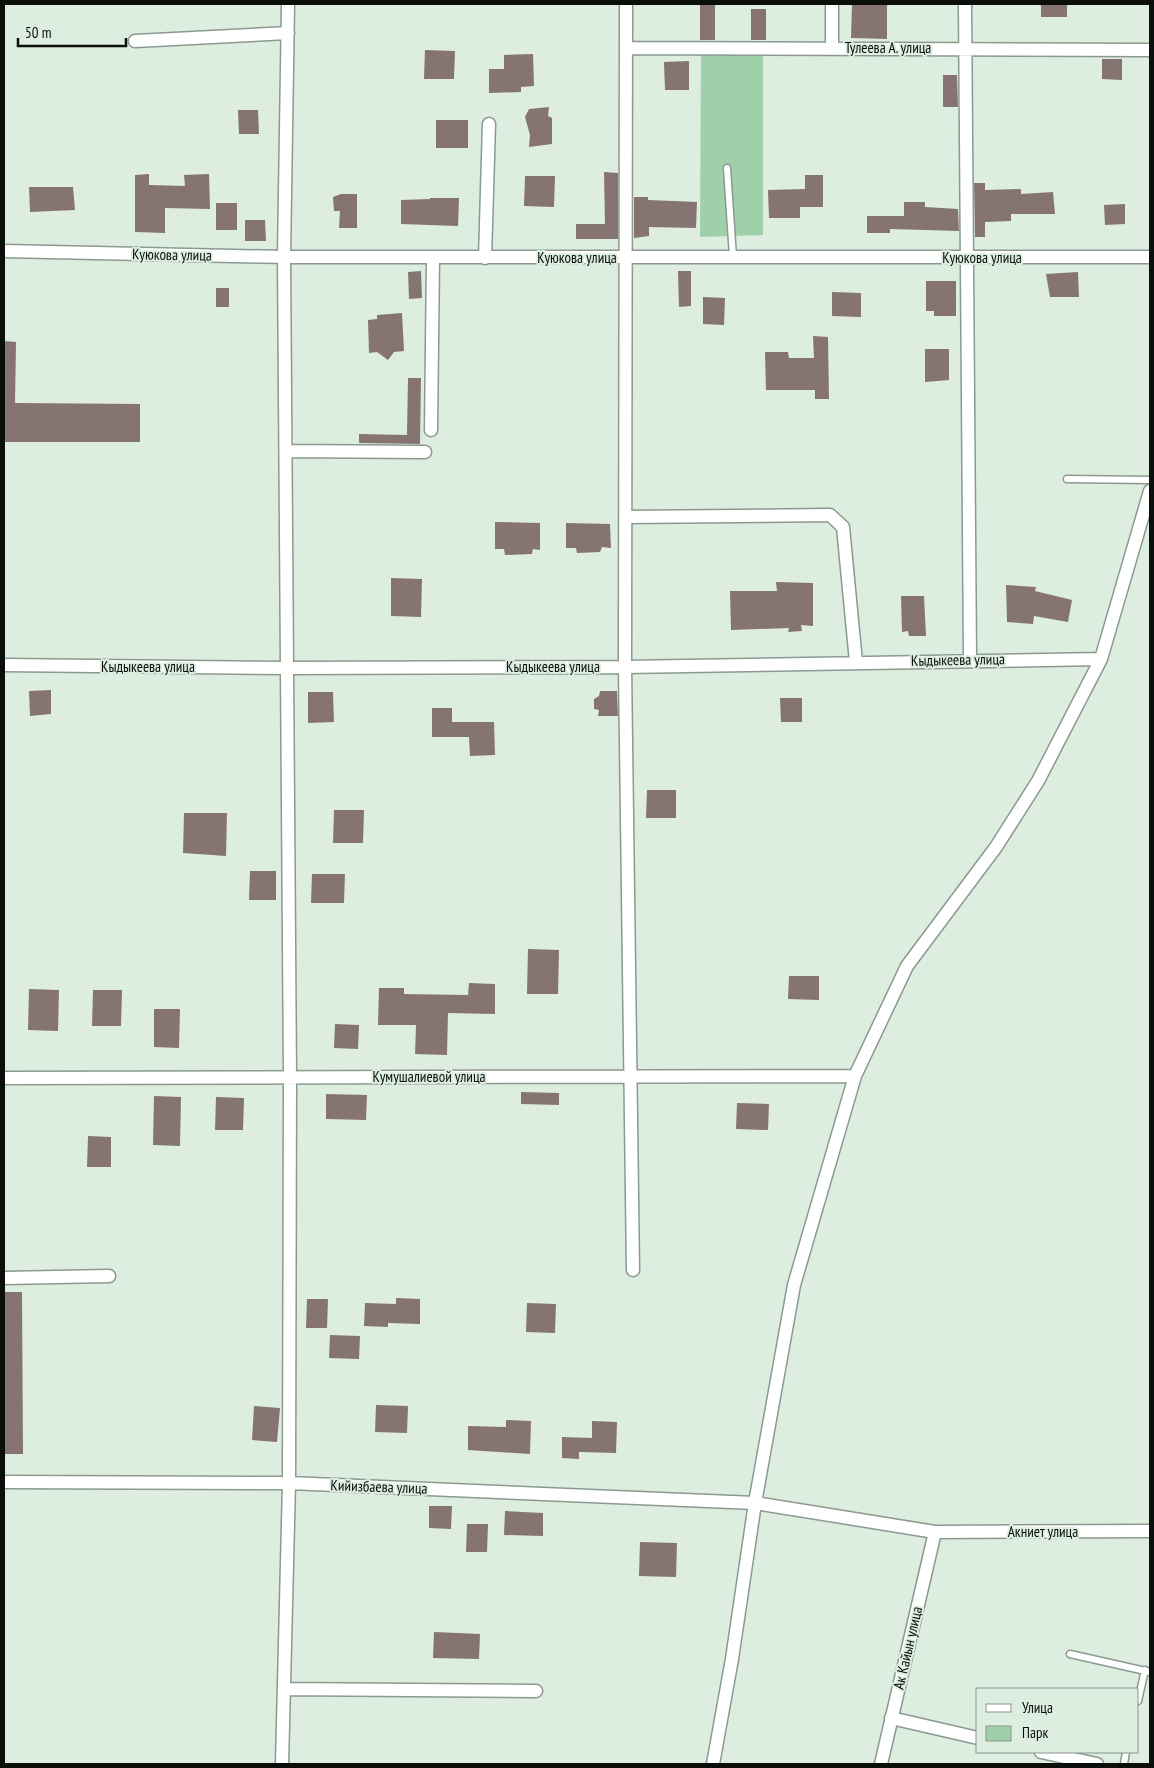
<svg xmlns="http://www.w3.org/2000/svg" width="1154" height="1768" font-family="'PT Sans Narrow',sans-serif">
<rect width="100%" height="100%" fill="#ddede0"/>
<path fill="#a0d0aa" d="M701,54l62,2v179l-63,2z"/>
<path fill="#867472" d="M700,4h15v36h-15z
M852,4h35v35l-36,-1z
M1041,4h26v13h-26z
M751,9h15v31h-15z
M425,50l30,1 -1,28h-30z
M533,54l1,32 -13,1v5l-32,1v-24h15v-14z
M1102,59h20v21l-20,-1z
M689,61v29h-24l-1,-28z
M943,75h14l1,32h-15z
M549,107l-1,9 4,2v26l-23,3 1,-12 -5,-18 4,-8z
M238,110h20l1,24h-20z
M436,120h32v28h-32z
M604,172l14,1v66h-42v-15h29z
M149,174v11l36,1 -1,-11 25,-1 1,35 -45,-1v25l-30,-1v-57z
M805,175h18v32h-23v11h-31l-1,-28 37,-1z
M525,176h30l-1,31 -30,-1z
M974,183h11v7l36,-1v5l32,-2 2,22h-44v7l-26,1v15h-10z
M29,187h44l2,23 -45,2z
M341,194h16v34h-18l1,-17h-6l-1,-14z
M634,197h14v3l49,2 -1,26 -47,-1v9l-15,2z
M430,198h29l-1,28 -57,-2v-24l29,-1z
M904,202h21v5l33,2 1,22 -69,-2v4h-23v-17h37z
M216,203h21v27h-21z
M1125,204v20l-20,1 -1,-20z
M245,220h20l1,21h-21z
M421,271l1,27 -13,1 -1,-27z
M678,271h13v35l-12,1z
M1078,272l1,25h-29l-4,-23z
M926,281h30v35h-22v-5h-8z
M216,288h13v19h-13z
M832,292l29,1v24l-29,-1z
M703,297l22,1 -1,27 -21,-1z
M402,313l2,38 -10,1 -6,8 -11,-8 -8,1 -1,-33 9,-1v-4z
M813,336l15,1 1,62h-14v-9h-49l-1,-38h23l1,6h25z
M4,341l12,1 -1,61 125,1v38h-136z
M925,349h24v31l-24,2z
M408,378h13l-1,66 -61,-1v-9l48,1z
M495,522l45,1v27l-7,-1 -1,5 -27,1 -1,-6h-9z
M566,523l44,1 1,24 -9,-1 -2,5 -23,1 -1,-5h-10z
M391,578l31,1 -1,38 -30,-1z
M776,582l37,1v43l-12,-1 1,6 -14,1 1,-4 -58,2 -1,-39h47z
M1006,585l30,2 -1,4 37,9 -4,22 -34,-6 -1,8 -26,-2z
M901,596h23l2,40h-17l-1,-5 -6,1z
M51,690v24l-21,2 -1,-25z
M600,691h17l1,25h-20l1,-6 -5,-1v-10l5,-3z
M308,692h25l1,30 -26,1z
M780,698h22v24h-21z
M432,708h20v14h42l1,33 -25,1 -1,-19h-37z
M647,790h29v28h-30z
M334,810h30l-1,33h-30z
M184,813h43l-1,43 -43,-3z
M250,871h26v29h-27z
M312,874h33l-1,29h-33z
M528,949l31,1 -1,44h-31z
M789,976h30v24l-31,-1z
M469,983l26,1v30l-47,-1 -1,42 -32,-1 1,-29h-38l1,-37h25v6l64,1z
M29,989l30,1 -1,41 -30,-1z
M93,990h29l-1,36h-29z
M154,1009h26l-1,39 -25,-1z
M335,1024l24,1 -1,24 -24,-1z
M521,1092l38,1v12l-38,-1z
M326,1094l41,1 -1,25 -40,-1z
M154,1096l27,1 -1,49 -27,-1z
M216,1097l28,1 -1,32h-28z
M737,1103l32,1 -1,26 -32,-1z
M88,1136l23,1v30h-24z
M4,1292h18l1,162h-19z
M396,1298l24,1v25l-32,-1v4l-24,-1 1,-23 31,1z
M307,1299h21l-1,29h-21z
M527,1303l29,1 -1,29 -29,-1z
M330,1335l30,1 -1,23 -30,-1z
M376,1405l32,1 -1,27 -32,-1z
M254,1406l26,2 -3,34 -25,-2z
M506,1420l25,1 -1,33 -62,-4v-24l38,1z
M592,1421l25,1 -1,31 -37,-1v7l-17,-1v-21l30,1z
M429,1506h23l-1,23 -22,-1z
M505,1511l38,2v23l-39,-1z
M467,1524h21l-1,28h-21z
M640,1542l37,1 -1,34 -37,-1z
M434,1632l46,2 -1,25 -46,-1z"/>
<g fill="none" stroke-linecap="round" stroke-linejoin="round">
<defs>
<path id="lane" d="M727,168l6,89
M1067,479l83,1
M1070,1654l80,18
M1138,1701l7,-31
M1124,1764l2,-12"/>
<path id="street" d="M626,4l-1,663 8,603
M965,4l5,656
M135,41l153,-8
M626,48l524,2
M832,48v-44
M4,251l280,6h866
M485,258l4,-134
M431,430l2,-172
M286,451l139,1
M626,517l204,-2 13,12 13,135
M4,665l284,3 337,-1 476,-8
M4,1078l851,-2
M4,1278l105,-2
M4,1482l285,1 466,20 180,29 215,-1
M284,1689l252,2
M891,1718l87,20
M1041,1752l56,12
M282,1764l7,-281 1,-405 -6,-821 4,-253
M713,1764l19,-105 23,-156 39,-218 61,-209 52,-110 89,-119 42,-66 63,-122 49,-168
M881,1764l54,-232"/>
</defs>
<use href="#lane" stroke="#8b998e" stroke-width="9"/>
<use href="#street" stroke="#8b998e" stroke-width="15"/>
<use href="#lane" stroke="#fff" stroke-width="6"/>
<use href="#street" stroke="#fff" stroke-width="12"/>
</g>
<g text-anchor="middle" stroke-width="4" stroke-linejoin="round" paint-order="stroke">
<g font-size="15" fill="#0a0f0b" stroke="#ddede0">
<text x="888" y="53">Тулеева А. улица</text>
<text transform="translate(172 255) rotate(1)" y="5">Куюкова улица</text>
<text x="577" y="263">Куюкова улица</text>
<text x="982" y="263">Куюкова улица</text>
<text transform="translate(958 660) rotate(-1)" y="5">Кыдыкеева улица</text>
<text x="148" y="672">Кыдыкеева улица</text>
<text x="553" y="672">Кыдыкеева улица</text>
<text x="429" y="1082">Кумушалиевой улица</text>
<text transform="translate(379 1487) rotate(2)" y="5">Кийизбаева улица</text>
<text x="1043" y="1537">Акниет улица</text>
<text transform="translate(908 1648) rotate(-77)" y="5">Ак Кайын улица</text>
</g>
</g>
<rect width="1154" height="1768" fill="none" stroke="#0a0f0b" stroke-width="10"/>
<rect x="976" y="1688" width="162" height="65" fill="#ddede0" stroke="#89948b"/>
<rect x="986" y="1704" width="25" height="8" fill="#ffffff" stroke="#89948b"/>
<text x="1022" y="1713" font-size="15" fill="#0a0f0b">Улица</text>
<rect x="986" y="1726" width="25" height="15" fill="#a0d0aa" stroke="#89948b"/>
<text x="1022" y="1738" font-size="15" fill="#0a0f0b">Парк</text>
<path d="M18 38v8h108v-8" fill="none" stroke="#0a0f0b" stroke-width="2.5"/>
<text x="25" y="38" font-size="15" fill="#0a0f0b" stroke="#ddede0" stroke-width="4" paint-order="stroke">50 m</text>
</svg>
